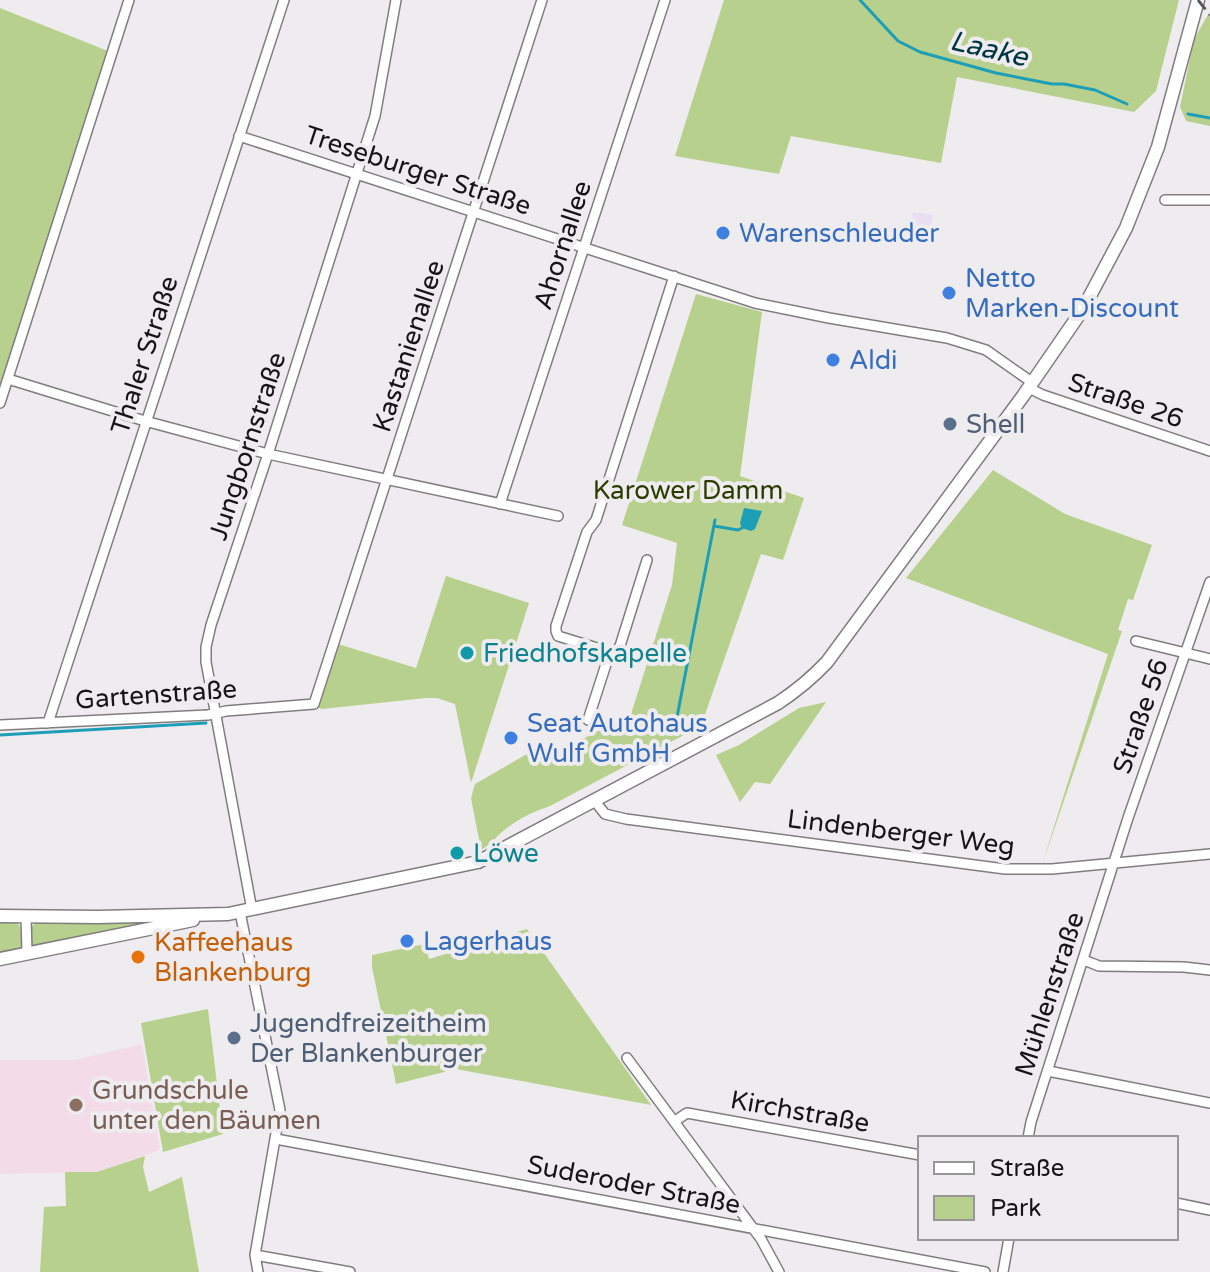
<svg xmlns="http://www.w3.org/2000/svg" width="1210" height="1272" font-family="'Varela Round',sans-serif">
<rect width="100%" height="100%" fill="#efecef"/>
<path fill="#e8dff3" d="M913,212l20,3 -5,28 -20,-4z"/>
<path fill="#f3dce8" d="M142,1044l18,106 -63,22 -97,2v-114h74z"/>
<path fill="#b8d08d" d="M724,0h455l-23,91 -22,21 -177,-35 -16,86 -150,-27 -12,38 -104,-18z
M0,8l108,43 -108,336z
M1209,13l1,2v111l-24,-5 -6,-14 14,-68z
M696,294l66,18 -22,164 64,22 -21,62 -22,-6 -60,172 -151,80c-15,5 -30,12 -43,22 -10,7 -15,16 -26,22l-10,-52 4,-14 64,-37 26,1 66,-34 41,-129 5,-42 -55,-18z
M993,470l72,44 87,31 -19,55 -5,-1 -10,31 4,1 -80,234 66,-211 -202,-76z
M446,576l83,27 -58,180 -16,-79 -18,-6h-11l-104,11 -5,-2 21,-63 78,24z
M826,702l-56,82 -15,-2 -15,20 -24,-47 23,-10 60,-37z
M174,920l-138,28 -5,-4 -1,-15 6,-7z
M0,921h14l6,5 2,18 -2,6 -20,5z
M527,929l124,176 -195,-36 -60,15 -24,-117v-12l53,-11 4,15z
M208,1009l15,125 -60,18 -22,-129z
M145,1156l-2,11 6,25 33,-15 17,95h-159l4,-65 22,-1 -1,-34h32z"/>
<path fill="#1d9eb7" d="M744,508l18,3 -7,18 -4,2 -9,-3 -2,-5z"/>
<g fill="none" stroke-linecap="round" stroke-linejoin="round">
<path stroke="#1d9eb7" stroke-width="3" d="M860,0l38,41 22,11 76,21 56,11h12l31,6 32,14
M1188,114l22,4
M714,526l24,4 4,-2
M677,717l38,-197
M0,735l206,-12"/>
<defs>
<path id="street" d="M239,136l516,167 74,15 118,20 39,12 47,33
M1165,200h45
M8,379l137,42 123,33 290,62
M1029,388l14,7 167,56
M0,403l129,-403
M500,504l165,-504
M647,560l-27,86 -4,5 -6,1 -52,-16 -2,-5v-5l31,-94 9,-12 78,-244
M1136,641l74,18
M588,720l22,-68
M48,723l236,-723
M0,725l208,-10 18,-4 88,-7 228,-704
M594,800l11,14 21,5 379,50h47l158,-15
M252,910l-46,-248v-15l5,-22 57,-171 107,-338 21,-116
M240,912l40,198 -25,145 3,17
M26,916l1,37
M1084,960l15,6 85,1 26,3
M627,1058l134,181 18,33
M1048,1071l162,32
M675,1121l12,-8 233,42
M1028,1138l3,-16 97,-304 82,-236
M276,1139l709,133
M1176,1203l34,7
M255,1255l95,17
M1003,1272l6,-34"/>
<path id="secondary" d="M0,916l98,1 130,-3 250,-52 300,-159c18,-12 34,-25 49,-41l196,-266 60,-87 43,-81 32,-81 40,-147
M0,959l193,-39"/>
</defs>
<use href="#street" stroke="#807d7f" stroke-width="12"/>
<use href="#secondary" stroke="#807d7f" stroke-width="15"/>
<use href="#street" stroke="#fff" stroke-width="9"/>
<use href="#secondary" stroke="#fff" stroke-width="12"/>
<path stroke="#5b5a5b" stroke-width="3" stroke-dasharray="12 6" stroke-linecap="butt" d="M1198,0l12,15"/>
</g>
<g fill="#3f7fe0" stroke="#efecef" stroke-width="3">
<circle cx="723" cy="233" r="8"/>
<circle cx="949" cy="293" r="8"/>
<circle cx="833" cy="360" r="8"/>
<circle cx="511" cy="738" r="8"/>
<circle cx="407" cy="941" r="8"/>
</g>
<g fill="#5c6f8a" stroke="#efecef" stroke-width="3">
<circle cx="950" cy="424" r="8"/>
<circle cx="234" cy="1038" r="8"/>
</g>
<g fill="#0f9aa8" stroke="#efecef" stroke-width="3">
<circle cx="467" cy="653" r="8"/>
<circle cx="457" cy="853" r="8"/>
</g>
<circle fill="#e8710a" stroke="#efecef" stroke-width="3" cx="138" cy="957" r="8"/>
<circle fill="#8d6e63" stroke="#efecef" stroke-width="3" cx="76" cy="1105" r="8"/>
<g text-anchor="middle" stroke-width="8" stroke-linejoin="round" paint-order="stroke">
<g font-size="26" fill="#161516" stroke="#efecef">
<text transform="translate(418 170) rotate(18)" y="9">Treseburger Straße</text>
<text transform="translate(562 245) rotate(-72)" y="9">Ahornallee</text>
<text transform="translate(408 346) rotate(-72)" y="9">Kastanienallee</text>
<text transform="translate(144 355) rotate(-72)" y="9">Thaler Straße</text>
<text transform="translate(1126 400) rotate(19)" y="9">Straße 26</text>
<text transform="translate(247 446) rotate(-72)" y="9">Jungbornstraße</text>
<text transform="translate(156 694) rotate(-4)" y="9">Gartenstraße</text>
<text transform="translate(1140 716) rotate(-71)" y="9">Straße 56</text>
<text transform="translate(901 832) rotate(7)" y="9">Lindenberger Weg</text>
<text transform="translate(1049 994) rotate(-72)" y="9">Mühlenstraße</text>
<text transform="translate(800 1111) rotate(10)" y="9">Kirchstraße</text>
<text transform="translate(634 1184) rotate(11)" y="9">Suderoder Straße</text>
</g>
<g font-size="26" fill="#366cbe" stroke="#efecef" text-anchor="start">
<text x="739" y="242">Warenschleuder</text>
<text x="965" y="287">Netto<tspan x="965" dy="30">Marken-Discount</tspan></text>
<text x="849" y="369">Aldi</text>
<text x="527" y="732">Seat Autohaus<tspan x="527" dy="30">Wulf GmbH</tspan></text>
<text x="423" y="950">Lagerhaus</text>
</g>
<g font-size="26" fill="#4e5e75" stroke="#efecef" text-anchor="start">
<text x="966" y="433">Shell</text>
<text x="250" y="1032">Jugendfreizeitheim<tspan x="250" dy="30">Der Blankenburger</tspan></text>
</g>
<g font-size="26" fill="#2d3d00" stroke="#efecef">
<text x="688" y="499">Karower Damm</text>
</g>
<g font-size="26" fill="#0d838f" stroke="#efecef" text-anchor="start">
<text x="483" y="662">Friedhofskapelle</text>
<text x="473" y="862">Löwe</text>
</g>
<g font-size="26" fill="#c56008" stroke="#efecef" text-anchor="start">
<text x="154" y="951">Kaffeehaus<tspan x="154" dy="30">Blankenburg</tspan></text>
</g>
<g font-size="26" fill="#785e54" stroke="#efecef" text-anchor="start">
<text x="92" y="1099">Grundschule<tspan x="92" dy="30">unter den Bäumen</tspan></text>
</g>
<g font-size="28" font-style="italic" fill="#003641" stroke="#efecef">
<text transform="translate(989 48) rotate(13)" y="10">Laake</text>
</g>
</g>
<rect x="918" y="1136" width="260" height="104" fill="#efecef" stroke="#989698" stroke-width="2"/>
<rect x="934" y="1162" width="40" height="12" fill="#ffffff" stroke="#989698" stroke-width="2"/>
<text x="990" y="1176" font-size="24" fill="#161516">Straße</text>
<rect x="934" y="1196" width="40" height="24" fill="#b8d08d" stroke="#989698" stroke-width="2"/>
<text x="990" y="1216" font-size="24" fill="#161516">Park</text>
</svg>
